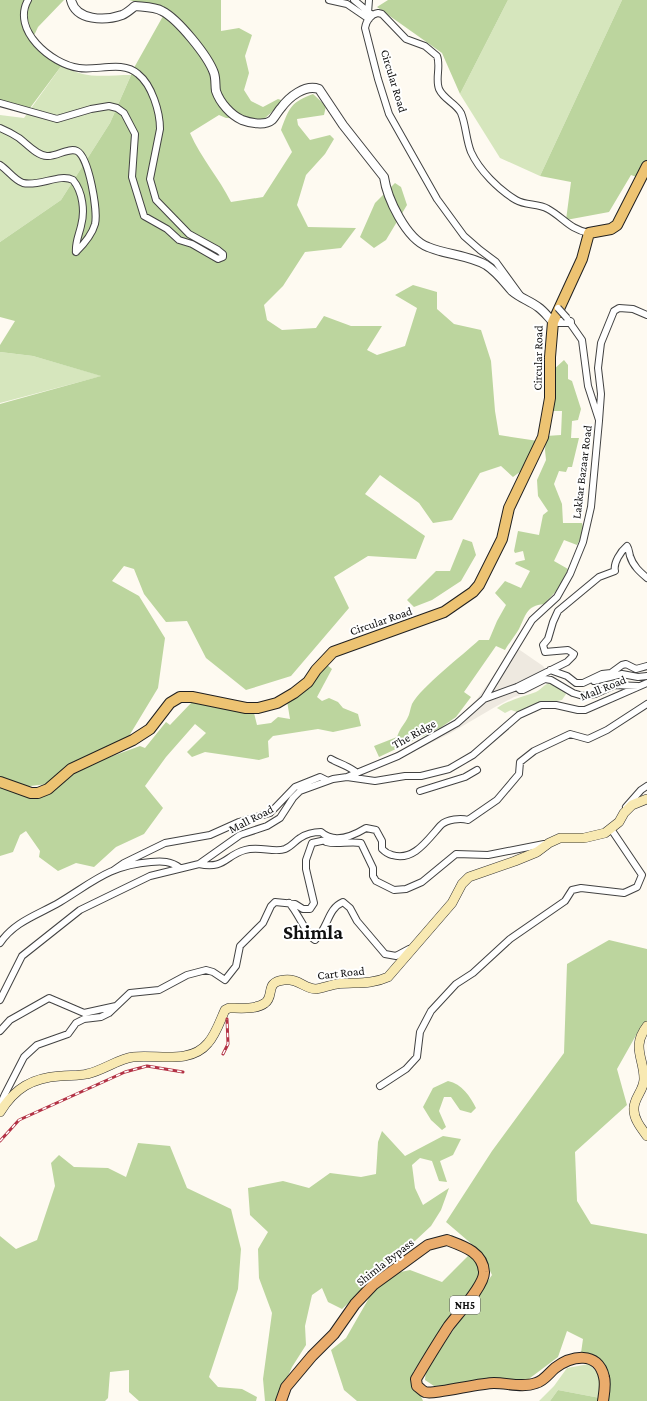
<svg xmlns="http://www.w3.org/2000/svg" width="647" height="1401" font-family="'Crimson Pro',serif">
<rect width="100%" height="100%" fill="#fefaf1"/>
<path fill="#d6e6bd" d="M508,0h114l-82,176 -40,-18 -40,-64z
M62,65c22,15 43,10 69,10l-21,48 -49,77 -61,42v-127l24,3z
M0,352l33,4 69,20 -102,27z
M549,683c8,0 14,3 17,11l-4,6 -22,4 -23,8 -6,-2 -6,3 -8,-5c12,-8 25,-11 39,-16 5,-2 7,-7 13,-9z
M589,1364l10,11 1,23 -42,-8 -8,11h-11l15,-15 13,-18z"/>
<path fill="#bcd59e" d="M0,0h64l-26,27 -7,15 31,23 -32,43 -30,-2z
M129,0h92v31l18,-3 13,7 -7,21 4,17 -5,17 7,11 12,6 15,-8 6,2 -20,18 -38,-1 -7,-3 -29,18c11,25 29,45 41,69l32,-5 29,-45 -11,-22c8,-22 10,-28 32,-36l13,12 -2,9 -27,4 1,6 12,15 20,-5 4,4 -9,15 -19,21 -9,30 11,22 48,1 -15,20 -36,4 -22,34 -19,19 3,15 15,10 34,-2 8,-12 27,10h31l-15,24 10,5 28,-9 12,-38 -22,-13 18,-10 24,7v17l17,15 27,6 10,31 4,50 4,24 39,6 -10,25 -15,11 -12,-11 -21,7 -28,47 -19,3 -14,-20 -39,-28 -15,19 60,42 -9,23 -48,-3 -34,21 15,31 -58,68 -45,14 -40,-32 -19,-37 -21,1 -22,-28 -10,-25 -10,-3 -12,15 27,15 26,42 -7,50 -32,53 -78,43 -27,3 -21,-11v-372l101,-28 -68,-20 -33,-4v-7l15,-24 -15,-4v-75l61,-42 49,-77 25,-57 32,-57z
M388,0h120l-48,94 -18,-41 -65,-46z
M622,0h25v179l-2,1 -14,-5 -22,37 -43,8 5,-38 -31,-6z
M395,183l6,4 6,18 -21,35 -12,8 -14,-11 15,-34z
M564,360l4,5v14l4,2 9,28 -3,11 -6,1 -1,17h8l-7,29h-4l-2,5 -7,-1 -5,13 8,20 1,19h19l2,8 -7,14 -13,-5 -10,21 14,8 -9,19 -15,16c-18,2 -18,11 -25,25 -4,7 -10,14 -14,21l-9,-4 -32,46 7,5 -15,20 -16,11 -61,29 -5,-11 23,-9c3,-9 6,-11 10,-18 3,-5 3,-10 5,-15 9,-17 51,-49 67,-64h10l8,-19 9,-16 -11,-12 10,-12 16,7 9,-17 -15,-7 1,-2 9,-2 -2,-9 -8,2 -1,-2 4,-20 21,4 4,-20 5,-4 -10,-15 -1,-16 9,-20 -1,-10 1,-14 15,-1 1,-24h-12l2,-40z
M463,539l9,3 4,13 -15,26 -29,19 -18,7 -7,-7 29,-29h14z
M326,664l6,5 -15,28 5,4 7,-3 9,4 5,6 15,6 3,12 -28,6 -15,-3 -45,7 -5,5 1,16 -10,3 -54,-8 -13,5 -5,-5 19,-19 -11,-9 -29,33 -21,29 18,22 -19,26 -28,13 -22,20 -18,-4 -18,8 -19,-14 1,-6 -14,-20 -6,4 -7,17 -13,4v-74l49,9 23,-20 68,-25 5,2 21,-26 4,3 22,-23 52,11h10l3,12 14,-2 7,-6 12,2 -3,-18 23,-13z
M609,940l38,9v73l-8,8 -22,39 10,36 -52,47 2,49 14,23 56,10v167h-39l-2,-27 -11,-18 -14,-3 2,-14 -16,-8 -9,26 -32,24 -92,5 -9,-6 1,-11 66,-94 -11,-23 -35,-30 46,-71 72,-98 3,-89z
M448,1081c14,3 22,15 28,27l-5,5 -11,-3 -9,-13h-7l-5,14 7,16 -4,3 -11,-10 -8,-13 10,-19z
M382,1131l23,25 38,-20 18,3 -8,16 -13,6 7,21 -8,-1 -7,-20 -12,-3 -8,7 3,23 8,17 26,-17 -8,22 -10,16 -89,83 -14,-7 -6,-14 -10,7 -7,31 1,19 -14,22 -15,34h-12l-2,-22 9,-66 -13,-35 -1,-29 10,-17 -18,-17 -2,-27 35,-7 26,7 21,-15 31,4 15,-3 2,-32z
M138,1143l32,3 17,42 44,21 10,40 -3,40 -29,88 9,10 24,2 15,8 -1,4h-117l-10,-9v-22l-19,2 -2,26 -3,3h-105v-165l16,13 21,-9 18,-54 -4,-23 8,-8 15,12 34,1 18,9z
M471,1253l9,13 -3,19 -64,87 -1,16 9,8 2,5h-66l-13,-11 -13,-40 15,-12 27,-47 23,-18 14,-3 32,12z
M558,1390l42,8 -1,3h-49z"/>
<path fill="#eee9e0" d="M514,646l29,20 9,12 -24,15 -14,4 -19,10 -46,27 -47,23 -2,-6 51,-26 26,-26z"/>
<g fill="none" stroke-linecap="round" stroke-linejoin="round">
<defs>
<path id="minor" d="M329,0l18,4 22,15
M354,0l18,15
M368,13l1,-13
M0,103l57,16 34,-10 18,-3 8,2 7,5 11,21 -3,43 12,39 23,13 12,11 13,4 26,15 5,-2v-3l-5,-4 -29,-16 -33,-34 -6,-21 10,-50c0,-17 -8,-44 -22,-55 -15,-14 -41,-3 -59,-6 -28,-4 -68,-38 -51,-68
M0,128c7,3 13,6 19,10 8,6 18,18 28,18 9,1 22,-9 30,-5 12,6 21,60 18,73 -3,11 -11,20 -19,28
M0,165c8,5 14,15 23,18 16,4 37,-10 50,-3 10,12 12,32 8,46 -2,9 -6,17 -5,26
M520,295l-24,-33 -16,-12 -16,-14 -27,-37 -48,-85 -11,-35 -13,-51c1,-7 6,-14 13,-15l4,1 24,25 19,7 12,10c4,10 -2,23 2,33 5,11 17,14 22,24 5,12 5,27 10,39 8,18 28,38 45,48 10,6 22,3 32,9 16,9 21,20 41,24
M568,320l14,20 6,46 11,34
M550,670l17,6 9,7h7l19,-9 9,-1 11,-8 4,-1 10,5 11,-3
M594,681l28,-7 16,3 9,-1
M517,687l3,3h3l22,-11 6,1 22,13 10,3 12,-2 20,-9 23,1
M484,699l33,-12 50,-25 6,-6 1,-2 -6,-4 -23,2 -2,-7 5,-6 5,-17 5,-11 41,-34 16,-6c-2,-8 6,-20 12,-25 2,3 2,6 3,10 3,10 10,16 17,22
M331,759c9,5 18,7 26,14
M347,777l51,-21 59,-33 27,-24 48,-79 25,-23 13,-23 13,-32 8,-35 8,-86 2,-27 -3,-26 3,-25 13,-32 5,-3 14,1 14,6
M420,791l45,-14 12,-7
M626,807l15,-17 6,-4
M326,842c11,3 23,-1 35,1l12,25v8l3,5 18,9 12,-1 16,-7 34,-28 32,1 56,-11
M199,864c25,6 27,-9 46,-14 14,-4 30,3 40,-1 7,-3 10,-8 15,-11 6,-4 14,-6 21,-6 13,12 32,4 45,-4l10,2 6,11v8c3,3 5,5 10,6 22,7 36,-16 49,-30 6,-6 20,-7 27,-5l29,-20 22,-26 1,-12 14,-11 36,-17 18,5 19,-9 40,-26
M114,870l10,-7 41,-20 45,-8 29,-13 31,-9 25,-26 25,-10 6,3
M289,903c8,8 19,34 26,37 14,-13 12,-31 28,-38l7,6 7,13 28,33 11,2 13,-7
M0,943c15,-22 38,-28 60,-41 33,-20 50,-37 91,-40 11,-1 20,-1 29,6
M0,1000l22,-44 58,-46 70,-34 49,-12 41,-29 27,-9 13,-8 13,-20 7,-7 33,-12 14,-2 28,4 30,-5h16l28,-7 24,-14 46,-40 22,-10h15l22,5h7l62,-27
M0,1031l10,-11 39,-22 35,15 32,-7
M380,1086l26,-17 11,-12 3,-25 11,-21 25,-27 17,-11 37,-34 55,-38 7,-11 9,-2 43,5 13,-6 5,-12 -31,-46
M3,1107l-1,-6 3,-7 19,-37 13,-12 31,-11 8,-11 8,-4 17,-2 8,-4 21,-20 29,-3 28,-15 19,-5 7,2 12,8 11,-14 4,-20 23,-23 8,-17 4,-4 20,2 8,5h7l4,-6 -8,-34v-9l6,-17 23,-5"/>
<path id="tertiary" d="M71,0c5,21 34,21 51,15 5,-2 9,-6 13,-9 8,1 20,1 27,5 16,8 46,45 52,62 2,6 1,12 2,18 4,12 15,24 26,29 8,3 23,6 30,0 3,-3 6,-9 9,-12 8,-11 24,-24 38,-19l24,36 41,52c3,21 22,62 44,70 19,8 40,8 58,18 11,7 18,17 26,26 8,7 18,10 26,16 6,4 10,10 15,15h17"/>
<path id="secondary" d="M647,1026c-16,21 -3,32 -3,53 0,11 -10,19 -10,29 -1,10 7,20 13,28
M0,1112c15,-24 32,-34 60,-36 9,-1 19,0 27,-2 15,-3 33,-16 46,-17 24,-3 57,8 75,-14 8,-9 12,-22 17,-33l4,-2c10,0 27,2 36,-5 10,-7 -1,-21 19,-23 14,-2 21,9 32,9 7,-1 14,-4 21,-5 17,-2 34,1 51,-7l64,-74 10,-19 7,-7 46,-16 22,-9 12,-9 11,-5h24l21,-5 14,-11 5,-9 8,-8 15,-6"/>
<path id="primary" d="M0,782l31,11h7l10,-4 23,-20 62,-29 17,-11 20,-26 10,-6h12l54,11h12l19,-5 17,-10 14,-11 8,-12 17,-18 111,-40 29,-20 6,-7 23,-46 7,-31 34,-71 7,-39v-41l3,-35 29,-63 7,-26 22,-4 6,-4 30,-59"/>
<path id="trunk" d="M281,1401l5,-14 26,-31 22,-22 21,-30 18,-19 55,-40 19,-5c16,6 36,12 37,32 1,13 -28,44 -36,55 -11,17 -22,35 -32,52l1,7c3,2 5,5 8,6 8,3 54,-9 69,-9 14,0 29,5 42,0 8,-2 13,-10 19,-15 16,-12 43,-18 49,9 2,7 0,17 -1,24"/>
</defs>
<use href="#minor" stroke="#424242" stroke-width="8"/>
<use href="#tertiary" stroke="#424242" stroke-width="10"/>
<use href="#secondary" stroke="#313131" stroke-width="10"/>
<use href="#primary" stroke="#202020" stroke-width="12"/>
<use href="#trunk" stroke="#202020" stroke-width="12"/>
<use href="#minor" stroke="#fff" stroke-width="6"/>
<use href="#tertiary" stroke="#fff" stroke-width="8"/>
<use href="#secondary" stroke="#f8e9b2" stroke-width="9"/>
<use href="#primary" stroke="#edc372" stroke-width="10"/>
<use href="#trunk" stroke="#eaac6c" stroke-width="10"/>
<defs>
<path id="rail" d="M223,1054l5,-10 -1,-25
M0,1141l19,-21 106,-48 22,-6 36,6"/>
</defs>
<use href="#rail" stroke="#b33245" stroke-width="3"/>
<use href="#rail" stroke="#fff" stroke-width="1.5" stroke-dasharray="4.5" stroke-linecap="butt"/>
<defs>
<path id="minor-bridge" d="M558,308l9,10"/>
</defs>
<use href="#minor-bridge" stroke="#424242" stroke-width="8" stroke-linecap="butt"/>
<use href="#minor-bridge" stroke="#fff" stroke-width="6"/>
</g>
<g text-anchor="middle" stroke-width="4" stroke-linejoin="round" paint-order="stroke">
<rect fill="#fff" stroke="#575757" stroke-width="1" x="450" y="1296" width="30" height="18" rx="3"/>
<g font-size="11" font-weight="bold" fill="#0f0f0f">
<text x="465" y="1309">NH5</text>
</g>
<g font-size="12" fill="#0f0f0f" stroke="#fff">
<text transform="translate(394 81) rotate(73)" y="4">Circular Road</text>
<text transform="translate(538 358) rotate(-89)" y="4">Circular Road</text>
<text transform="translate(582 472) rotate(-83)" y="4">Lakkar Bazaar Road</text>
<text transform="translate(381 621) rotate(-19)" y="4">Circular Road</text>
<text transform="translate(603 688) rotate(-22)" y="4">Mall Road</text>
<text transform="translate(414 734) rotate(-29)" y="4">The Ridge</text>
<text transform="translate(251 819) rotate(-27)" y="4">Mall Road</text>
<text transform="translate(341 973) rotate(-6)" y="4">Cart Road</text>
<text transform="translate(385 1262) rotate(-38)" y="4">Shimla Bypass</text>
</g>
<g font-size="20" font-weight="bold" fill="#0f0f0f" stroke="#fff">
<text x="313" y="939">Shimla</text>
</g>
</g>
</svg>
